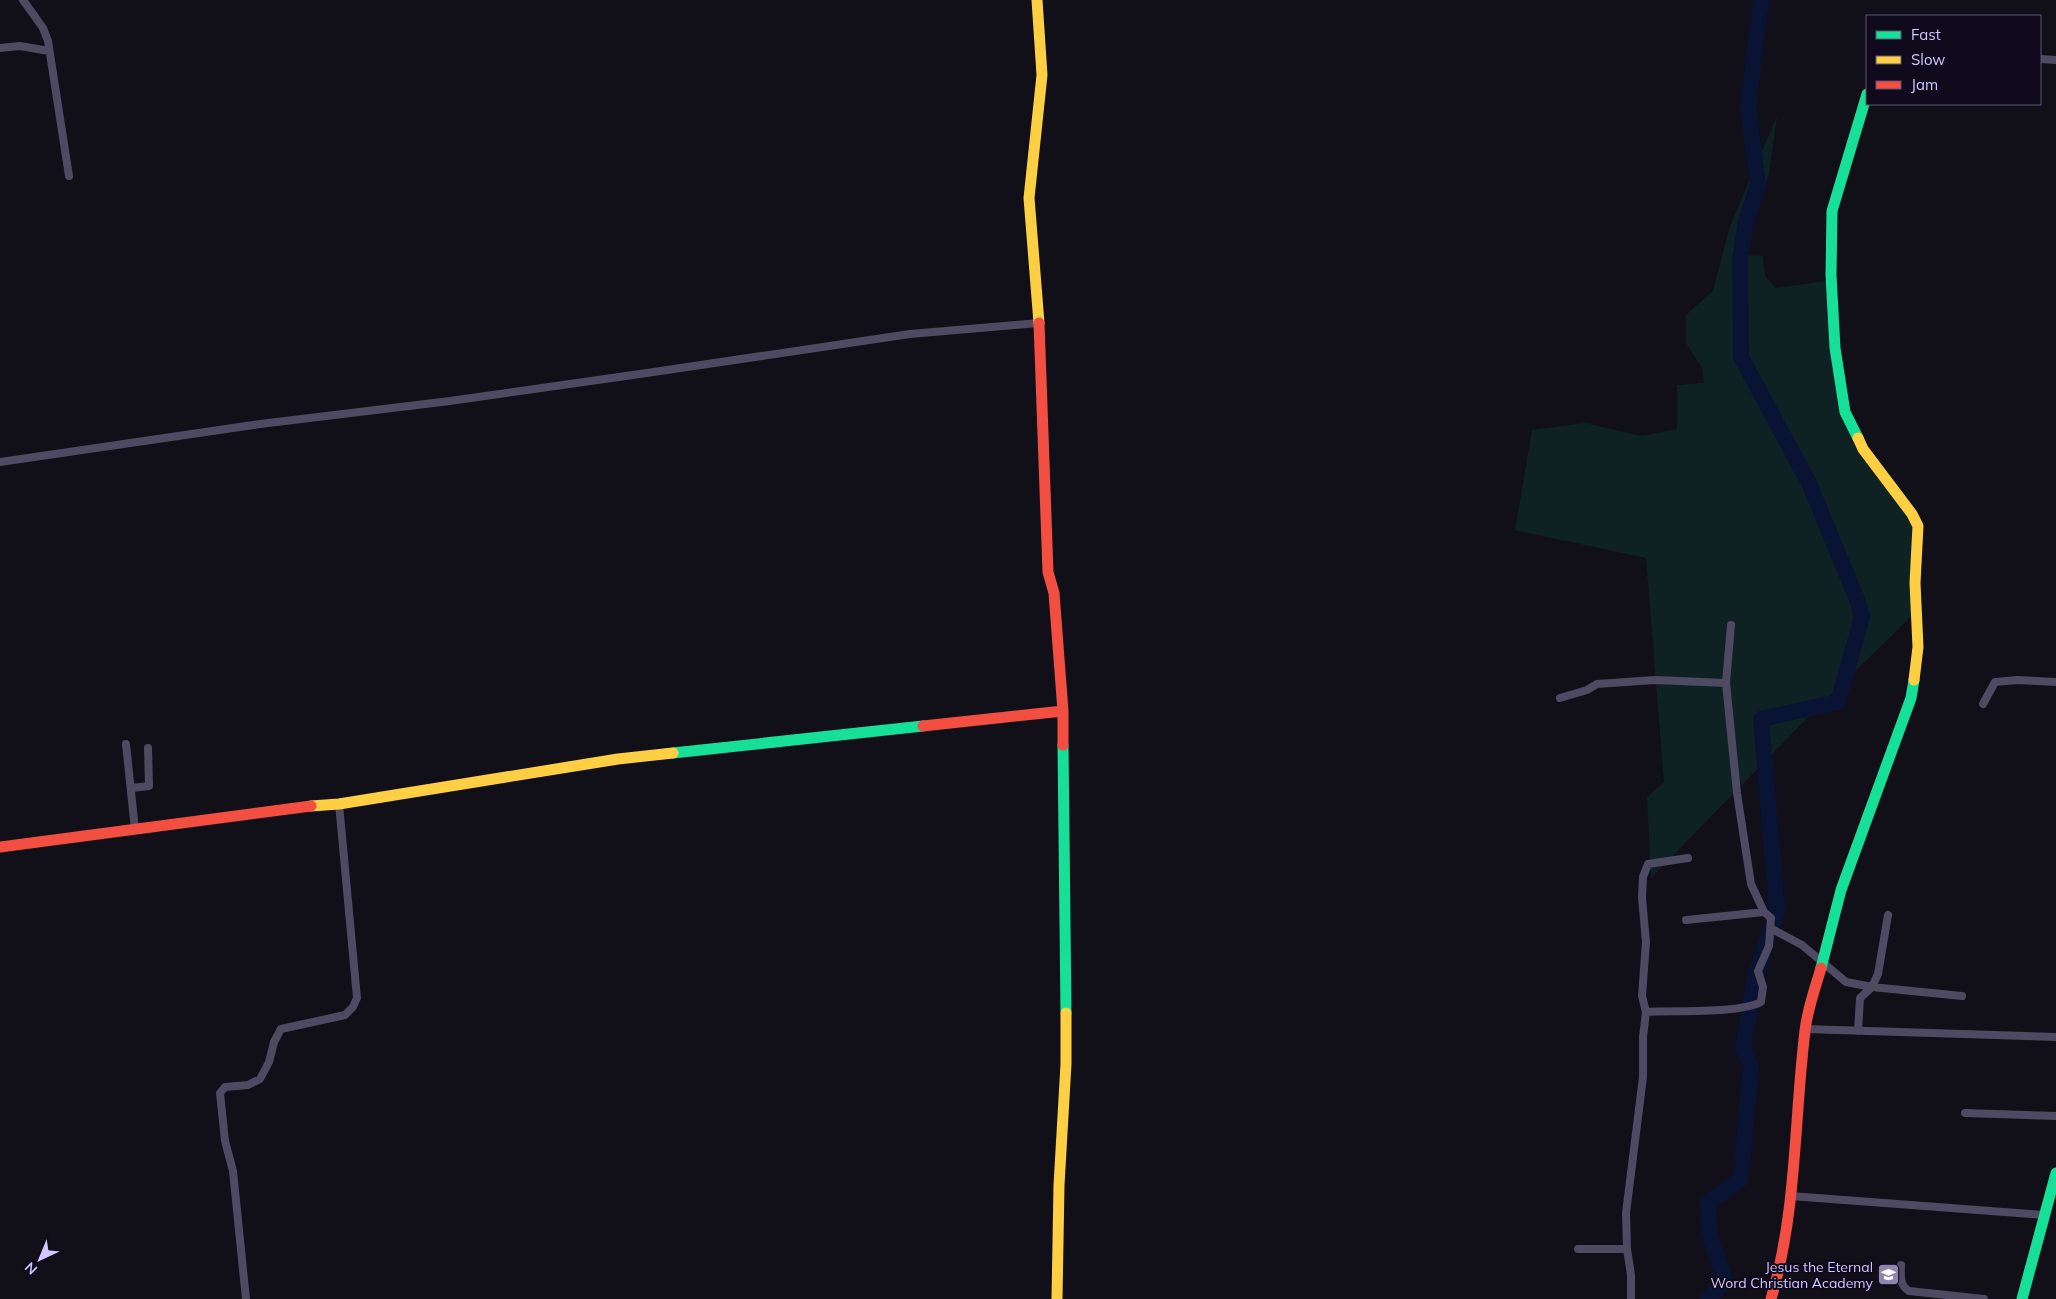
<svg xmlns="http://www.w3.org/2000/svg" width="2056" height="1299" font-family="Mulish,sans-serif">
<rect width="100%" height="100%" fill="#110f18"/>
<path fill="#0e2224" d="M1777,116l-8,58 -26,66 -1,15 21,1 2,20 11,12 50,-7 17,132 71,113 -3,91 -95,92 -165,169 -4,-81 17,-15 -18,-224 -131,-28 17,-100 53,-7 56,13 36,-7v-44l27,-2 -2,-15 -16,-25v-28l27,-24 17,-65z"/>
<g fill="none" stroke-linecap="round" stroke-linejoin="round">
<path stroke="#091435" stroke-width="16" d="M1708,1299l17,-17 -16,-50 -1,-29 33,-24 10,-114 -8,-16 12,-71 22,-67 -16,-192 77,-17 24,-85 -4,-15 -49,-119 -68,-126 -1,-97 6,-38 12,-37 -10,-78 13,-107"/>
<path stroke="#4d4a61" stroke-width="8" d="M23,0l20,28 5,13 21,135
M0,48l20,-2 29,5
M2040,59l16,1
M0,462l260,-38 190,-23 190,-27 270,-40 129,-11
M1560,698l27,-8 10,-6 58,-4 71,3
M1983,704l12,-22 22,-2 39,2
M126,744l9,86
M132,788l17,-2 -1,-38
M1686,920l78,-8
M1772,929l30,16 44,37 26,5 90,9
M1646,1012c28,-2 92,2 115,-10l2,-15 -5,-16 11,-25 2,-28 -7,-6 -13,-28 -14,-91 -11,-110 5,-58
M1805,1029l251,8
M1858,1031l2,-33 12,-11 6,-13 10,-59
M1965,1113l91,3
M1791,1196l253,19
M1578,1249h49
M1901,1265c0,10 -2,20 8,26l75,8
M246,1299l-13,-128 -8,-30 -5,-48 5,-6 23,-2 12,-6 9,-17 5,-20 7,-13 64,-14 8,-8 4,-9 -18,-194
M1631,1299v-24l-4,-26 -1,-36 17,-136v-40l3,-25 -4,-16 4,-54 -4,-44 1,-21 5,-13 40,-6"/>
<path stroke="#16e098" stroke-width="11" d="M1858,438l-13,-26 -10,-64 -4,-73 1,-64 35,-117
M1063,745l3,268
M673,753l250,-27
M1821,968l20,-78 70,-192 3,-18
M2022,1299l34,-126"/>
<path stroke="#ffcf43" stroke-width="11" d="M1037,0l5,75 -13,123 10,125
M1858,438l5,11 49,65 6,12 -3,57 3,64 -4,33
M311,806l28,-2 279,-45 55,-6
M1057,1299l2,-114 7,-121v-51"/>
<path stroke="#f24e42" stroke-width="11" d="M1039,323l9,249 6,21 9,118v34
M923,726l140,-15
M0,847l311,-41
M1771,1299c26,-87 23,-179 34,-268 2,-21 10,-42 16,-63"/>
</g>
<defs>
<symbol id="school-square" viewBox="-11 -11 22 22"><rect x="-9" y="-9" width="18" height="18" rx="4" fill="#8e86ae" stroke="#0f0b1c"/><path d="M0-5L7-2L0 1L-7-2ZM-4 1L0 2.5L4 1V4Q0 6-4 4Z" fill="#fff"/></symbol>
</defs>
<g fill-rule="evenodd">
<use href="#school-square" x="1876" y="1262" width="25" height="25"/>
</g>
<g text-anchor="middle" stroke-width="4" stroke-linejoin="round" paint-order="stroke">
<g font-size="14" fill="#d1c6ff" stroke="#0f0b1c" text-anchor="end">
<text x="1873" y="1272">Jesus the Eternal<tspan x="1873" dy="16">Word Christian Academy</tspan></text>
</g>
</g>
<rect x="1866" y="15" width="175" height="90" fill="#0f0b1c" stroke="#5d5677"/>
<rect x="1876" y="31" width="25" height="8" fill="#16e098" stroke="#5d5677"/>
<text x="1911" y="40" font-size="15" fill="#d1c6ff">Fast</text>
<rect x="1876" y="56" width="25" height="8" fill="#ffcf43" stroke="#5d5677"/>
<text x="1911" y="65" font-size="15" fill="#d1c6ff">Slow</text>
<rect x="1876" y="81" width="25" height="8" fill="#f24e42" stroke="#5d5677"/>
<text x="1911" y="90" font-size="15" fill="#d1c6ff">Jam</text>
<g transform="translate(40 1259) rotate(224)" stroke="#0f0b1c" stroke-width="4" paint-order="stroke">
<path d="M0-4L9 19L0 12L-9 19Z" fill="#d1c6ff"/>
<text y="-8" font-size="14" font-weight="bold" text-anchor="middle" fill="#d1c6ff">N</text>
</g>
</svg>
